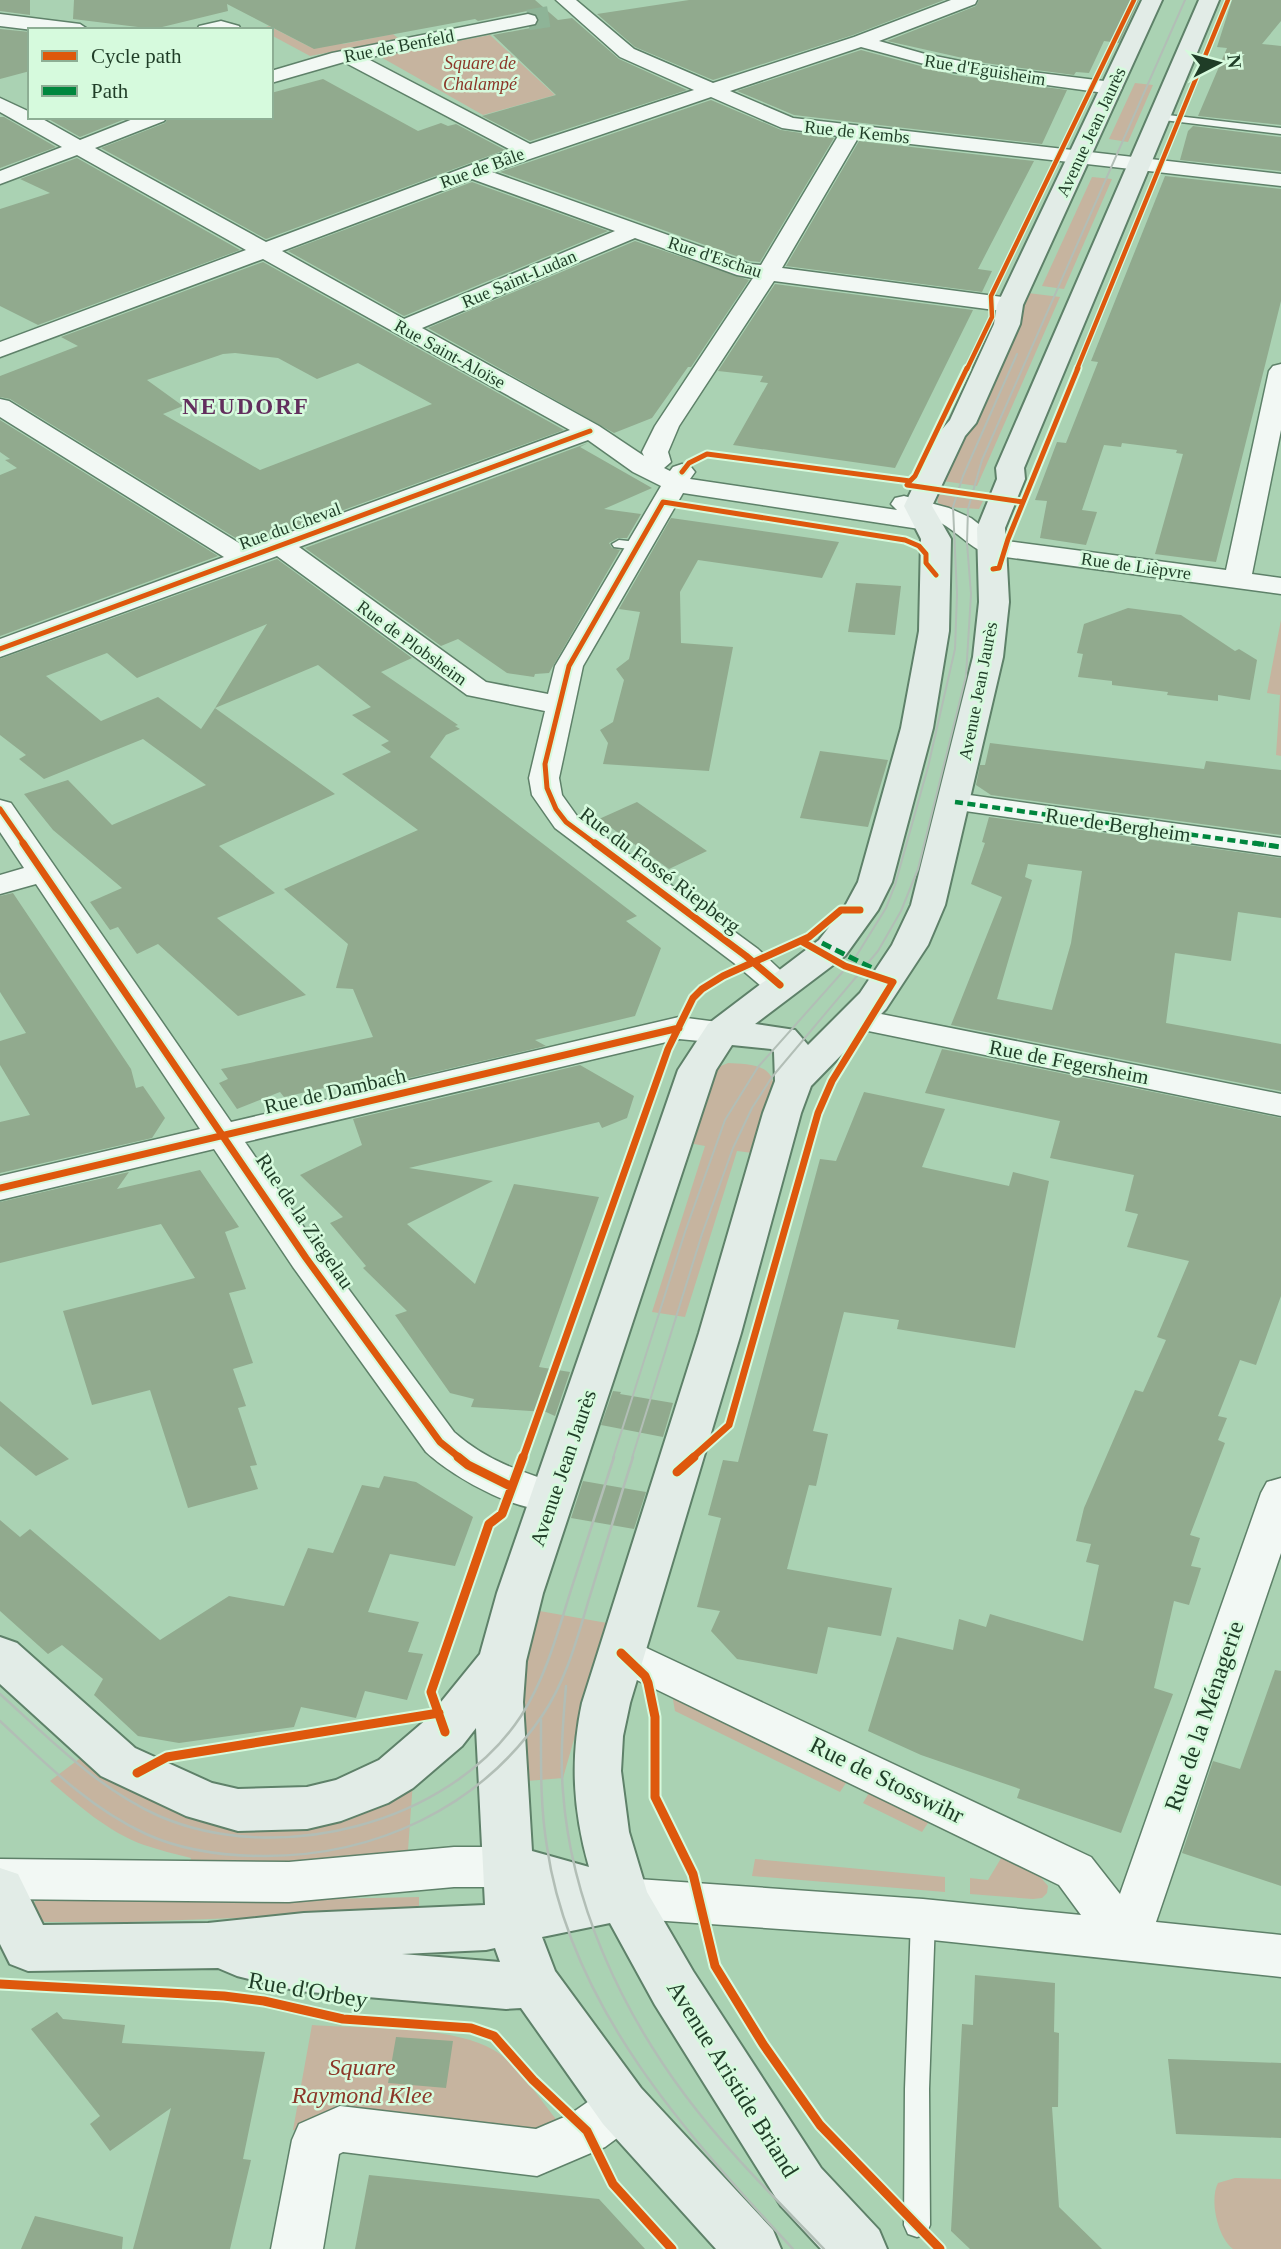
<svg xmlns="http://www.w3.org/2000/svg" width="1281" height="2249" font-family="'Times New Roman',serif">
<rect width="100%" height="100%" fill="#aad2b3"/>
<path fill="#c6b49f" d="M269,26l41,21 26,-7 7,4 50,-10 6,5 -89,17 -39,-21v-5l-11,-1z
M490,35l65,60 -72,20 -104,-59z
M1135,83l18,2 -25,57 -19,-3z
M1092,177l20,2 -48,110 -22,-3z
M1028,293l32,4 -83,189 -34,-5z
M937,494l46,7 -4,8 -32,-2 -9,-4z
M1281,620v136l-5,-1 4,-60 -13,-2z
M728,1063c16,1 41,0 45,19l-20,71 -16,-2 -52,166 -33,-5 53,-166 -16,-3 27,-75z
M534,1610l73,13 -44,155 -36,3 -8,-86z
M672,1694l176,86 -8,12 -165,-81z
M87,1753l96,56 230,-28 -5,69 -65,14 -153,2 1,-8c-16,-4 -32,-8 -47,-13 -36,-13 -66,-40 -94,-64z
M870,1791l60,29 -8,12 -59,-29z
M1003,1855l33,17 12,14 -1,7 -5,5 -9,1 -63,-5v-16l18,2z
M755,1859l190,18v15l-193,-16z
M419,1897v14l-291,11h-83l-6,-3 -8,-12 5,-7 6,-1 190,2z
M312,2025c52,4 146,-1 188,29 19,14 43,49 59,69l-27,20 -239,-13z
M1235,2178l46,1v70h-48c-15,-11 -24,-49 -15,-66z"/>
<path fill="#91aa8e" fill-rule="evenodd" d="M0,0h30v15l-30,-4z
M74,0h461l23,20 14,-2 47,41 68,31 -157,51 -48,-25 74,-21 -63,-60 43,-8 3,-6 -3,-8 -9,-2 -49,10 -3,-2 -161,30 -87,-45 1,7 -74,18 -81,-10z
M689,0h255l-91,35 -140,45 -78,-33 -38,-33z
M979,0h160l-20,43 -15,-2 -15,32 -13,-1 -2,3 -89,-12 -98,-22 89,-35z
M1232,0h49v21l-19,23 19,2v79l-83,-9 29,-68 -10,-1z
M0,29l30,3v39l-30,8z
M861,50l93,25 113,15 -25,54 -248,-29 -57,-24z
M323,79l95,52 23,-8 7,3 8,-2 49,26 -239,89 -165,-91 64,-25 4,-6h102v-24z
M711,100l70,30 53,8 -74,124 -10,-1 -250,-89z
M0,117h4l52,30 -56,21z
M45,117h85l-50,20z
M1193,126l88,11v34l-101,-11 8,-29z
M859,141l175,20 -56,108 14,2 -10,21 -196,-26z
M77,158l163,92 -202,75 -38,-19v-97l50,-16 -30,-14z
M1165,176l116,13v112l-65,261 -61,-8 28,-100 -7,-1 1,-3 -55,-7 -1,4 -17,-2 -22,65 15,2 -11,33 -46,-7 7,-37 -12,-1 22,-58 9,1 32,-81 -7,-1z
M472,182l136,49 -204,85 -116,-65z
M635,241l114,39 -58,87h-3l-36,51 -38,15 -186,-105z
M263,262l301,168 -317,115 -237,-146 -10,-2v-21l78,-30 -17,-9zM235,353l43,5 39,21 41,-16 74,41 -172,66 -97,-56 20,-8 -36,-26 76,-26z
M775,284l198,26 -78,158 -162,-23 35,-62 -8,-1 3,-6 -45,-5z
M0,420l218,136 -218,80v-161l17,-7 -12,-8 5,-1 -10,-7z
M588,443l-8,4 72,41 -48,21 37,5 -14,24h-9l-9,5 3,5 8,2 -71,123 -14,1 -1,3 -27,-4 -49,-34 -17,7 -136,-98z
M671,518l168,24 -17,36 -124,-18 -18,32 1,51 52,4 -24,124 -106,-7 5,-21 -8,-13 13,-8 11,-42 -8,-11 13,-10 11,-47 -21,-3z
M277,559l135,99 -31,14 77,53 -3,1 5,3 -14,6 -16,22 207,159 -11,5 35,27 -26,68 -100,24 11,6 -201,47 -3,-9 -58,13 -4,-5 -43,17 -18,-26 9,-4 -7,-10 152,-32 -20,-48 -17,-1 12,-44 -64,-55 134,-59 -76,-56 49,-22 -10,-7 8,-4 -37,-26 19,-8 -53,-42 -103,43 52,-84 -130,54 -30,-25 -61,23 55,45 57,-24 43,32 14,-21 120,86 -116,52 56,47 -58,25 89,77 -68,21 -80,-72 -21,10 -19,-27 -8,3 -20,-28 32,-14 -69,-58 -29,-36 44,-14 44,45 94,-40 -63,-46 -99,40 -25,-20 7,-4 -26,-20v-76z
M856,583l45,3 -6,49 -47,-3z
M1128,608l53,7 54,36 4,-2 18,11 -7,40 -32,-5v6l-51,-6 1,-3 -56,-7v-4l-34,-4 5,-23 -6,-1 7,-29z
M990,743l214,26 2,-8 75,9v65l-290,-40 -15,-10 4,-20h5z
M820,751l68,9 -20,67 -68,-9z
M637,802l70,49 -38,18 -70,-50z
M989,817l292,41v60l-43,-6 -7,49 -56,-8 -9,70 115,21v47l-330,-66 51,-128 -31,-13 14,-41 -3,-1zM1028,864l54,7 -11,72 -19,67 -55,-11 35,-119 -7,-3z
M13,893l118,176 5,19 7,-2 22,32 -13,20 -152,35v-51l30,-7 -30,-50v-24l26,-8 -26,-41v-96z
M942,1049l339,69v178l-25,69 -16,-5 -22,56 9,2 -9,22 7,3 -35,92 10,3 -9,28 10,2 -12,37 -15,-4 -20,87 19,6 -52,139 -104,-35 3,-9 -99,-34 -53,-24 29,-94 56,13 6,-31 27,8 4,-13 93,27 16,-76 -13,-3 5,-18 -15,-3 8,-33 51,-118 8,2 23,-52 -9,-3 32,-76 -62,-14 11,-33 -13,-3 9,-36 -84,-17 10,-37 -135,-28z
M580,1065l54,31 -7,22 -25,10 -3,-6 -190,46 84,13 -86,43 68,60 39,-100 85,13 -60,170 31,5 -15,44 -9,-4 -75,-5 3,-8 -24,-6 -55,-78 12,-4 -44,-43 3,-2 -36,-43 13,-6 -43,-42 62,-30 -9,-26z
M864,1092l81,17 -23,58 87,19 4,-14 36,9 -34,167 -118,-19 2,-9 -55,-8 -31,119 15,3 -12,52 -7,-1 -22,84 105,19 -11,48 -53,-9 -11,47 -80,-15 -26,-28 9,-20 -23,-4 24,-89 -13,-3 15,-55 15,2 82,-303 16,2z
M200,1170l39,57 -14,5 21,57 -17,4 24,70 -20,6 13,37 -8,2 19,57 -7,1 8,23 -70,19 -38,-118 -58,15 -29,-94 132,-33 -34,-54 -161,39v-61l129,-30 -12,17z
M613,1391l8,1 -1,2 53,9 -10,34 -62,-12z
M0,1401l69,58 -33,17 -36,-30z
M384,1476l32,6 57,35 -18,49 -65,-12 -22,58 51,10 -11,30 15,2 -16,46 -42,-9 -9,27 -55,-11 -7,20 -115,16 -41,-7 -44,-41 9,-16 -41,-34 -14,9 -48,-43v-91l20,17 10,-8 130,111 69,-44 55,10 24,-58 25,5 29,-68 17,3z
M583,1481l63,11 -12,37 -63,-11z
M1275,1670l6,1v215l-99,-33 31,-92 27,8z
M975,1975l80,8 -1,49 5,1 -1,74h-6l7,100 43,42h-132l-19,-18 11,-207 11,1z
M57,2012l6,7 62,6 -3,18 143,9 -22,107 8,1 -21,89h-97l38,-141 -61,43 -20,-27 10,-8 -69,-87z
M396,2037l57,4 -7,47 -58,-5z
M1168,2059l113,4v75l-105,-4z
M369,2175l230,24 46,50h-290z
M35,2216l88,21 -1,12h-101z"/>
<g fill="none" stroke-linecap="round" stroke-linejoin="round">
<path stroke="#8eb497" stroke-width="21" stroke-dasharray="21 10" stroke-linecap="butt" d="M528,20l25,-4"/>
<defs>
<path id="lane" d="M1159,114l122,14v6l-126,-15v-4z
M619,540l18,2 7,4 -7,4 -23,-3 -2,-3z
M923,1909l8,3 4,7 -6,170 1,136 -4,9 -9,3 -9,-3 -4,-9 1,-136 6,-170 4,-7z"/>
<path id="street" d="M556,0h20l58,49 79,34 141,-46 97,-37h26l-2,4 -96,37 46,13 60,12 127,16 7,2 3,4 -3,4 -7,2 -158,-22 -93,-25 -131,44 63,27 488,56v12l-423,-48 -76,130 228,30 8,2 4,5 -4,5 -8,2 -236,-31 -95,145 -11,26 3,10 -7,6 6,3 3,-4 9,-3 9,3 4,5 -5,7 207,31 -6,-6 4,-6 9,-2 45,12 22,10 28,22 227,30 43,-199 4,-5 8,-2v66l-29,144 29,4v16l-290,-39c-19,-5 -34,-24 -52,-33l-4,6 -9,2 -243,-37 -100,173 -24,112 3,17 15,21 181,133 38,36 -4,7 -12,3 -12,-3 -34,-29 -179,-135 -23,-33 -3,-17 16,-67 -78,-16 -190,-139 -277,101v-18l224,-82 -224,-140v-18l9,2 238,147 323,-118 -307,-171 -263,98v-15l246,-92 -169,-95 -77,29v-13l62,-24 -62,-35v-14l30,14v5h9l41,23 58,-23h29l-3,4 -69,27 171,94 245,-92 -167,-88 -73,21v-12l61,-18 196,-39 7,2 2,4 -2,4 -169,34 164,86 164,-54 -74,-33zM711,97l71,31 56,8 -77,129 -12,-1 -257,-92zM472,179l143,52 -211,88 -122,-68zM635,238l102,37 16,3 -98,148 -13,26 2,4 -45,-30 -177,-98zM588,440l45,32 28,14 -106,180 -7,28 -62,-12 -187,-135z
M0,14l80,10 9,6h-56l-33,-4z
M221,21l18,5 2,4h-44l2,-4z
M955,793l326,45v18l-337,-48 -4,-6 4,-6z
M0,800l11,3 220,319 448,-105 54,7 5,8 -5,8 -12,3 -42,-4 -434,103 74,107 135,183c34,30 70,41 112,54l6,11 -6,11c-38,12 -111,-29 -140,-56l-133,-185 -79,-118 -214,51v-24l200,-47 -164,-245 -36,10v-19l24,-7 -24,-36z
M856,1009l425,85v22l-437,-90 -5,-7 5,-7z
M1281,1478v75l-125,369 125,13v42l-358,-38 -300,-21 -16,-6 -7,-14 7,-14 16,-6 300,21 158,16 -22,-30 -453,-220 -6,-12 6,-12 15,-5 470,221 29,37 141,-401 6,-11z
M454,1847h56l16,6 7,14 -7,14 -16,6h-56l-165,15 -289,-3v-40l289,3z
M622,2083l17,7 8,16 -8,16 -34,25 -68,29 -194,-24 -4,2 -16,95h-52l21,-109 7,-16 41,-18 196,23 33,-14 36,-25z"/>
<path id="secondary" d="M1142,0h20l-139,305 -3,19 -44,99 -11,13 -33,70 19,33 -2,92 -16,97 -41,154 -14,28 -33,46 -90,68 40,6 13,15 52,-52 32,-48 19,-40 62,-248 6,-55 -2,-74 20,-49 -1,-11 203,-468h20l-195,468 1,11 -20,49 4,74 -6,55 -58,248 -17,40 -42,64 -75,77 -10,27 -60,220 -111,370 -7,33 -2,35 8,61 18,60 46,79 128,197 58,62 8,19h-66l-40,-43 -126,-201 -45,-82 -68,14 13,34 86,117 132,142 8,19h-65l-113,-125 -82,-116 -15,1 -208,-18 -61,-15 -19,-8 -190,3 -18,-7 -10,-20v-76l18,6 25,51 165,-2 96,-10 181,-8 -9,-177 -14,18 -49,42 -25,15 -47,18 -34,8 -69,2 -52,-15 -85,-40 -101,-92v-47l17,6 118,105 77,35 26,6 69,-2 29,-7 43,-20 49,-42 52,-64 17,-61 181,-523 30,-46 111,-84 25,-32 14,-26 43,-154 18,-97 2,-92 -17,-33 35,-73 11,-13 44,-96 3,-19zM732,1045l39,4 3,3 1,29 -12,32 -64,220 -117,370c-12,56 -9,108 7,164l-57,-16 -9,-149 3,-41 17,-68 173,-523zM495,1948l5,14 -98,-8 84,-4z"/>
</defs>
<use href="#lane" stroke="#5e8169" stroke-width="3"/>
<use href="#street" stroke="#5e8169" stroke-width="3"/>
<use href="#secondary" stroke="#5e8169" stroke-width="4"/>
<use href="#lane" fill="#f2f8f4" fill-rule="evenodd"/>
<use href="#street" fill="#f2f8f4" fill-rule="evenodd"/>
<use href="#secondary" fill="#e2ece7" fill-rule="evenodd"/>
<path stroke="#b2beb6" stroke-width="2" d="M613,1458l72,-226 40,-112 33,-53 97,-109 31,-50 9,-23 33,-118 27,-118 2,-55 -4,-87 10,-31 54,-122
M632,1458l70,-224 31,-86 19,-40 20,-31 106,-126 23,-40 17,-42 48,-193 5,-82 -4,-51 1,-34 14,-49 203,-460"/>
<path stroke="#b2beb6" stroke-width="2.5" d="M566,1686c-3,36 -6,70 -3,106 8,110 57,216 122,303 41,55 91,104 139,154
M0,1694c49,44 98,95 159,122 118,51 290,9 362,-100 24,-37 36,-81 49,-123 15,-45 29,-91 44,-136
M541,1720c0,43 -1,85 6,127 23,160 141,289 246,402
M0,1721c45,42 89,87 146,113 37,17 79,22 119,22 110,0 214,-48 277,-140 24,-35 35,-77 47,-117 15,-48 29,-95 44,-142"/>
<path stroke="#00873e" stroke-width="4.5" stroke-dasharray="8 4.5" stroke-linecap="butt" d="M955,802l311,43"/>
<path stroke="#00873e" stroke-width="5" stroke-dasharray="10 5" stroke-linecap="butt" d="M1254,843l27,4
M822,943l50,25"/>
<defs>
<path id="cycleway-far3" d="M967,369l25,-52 -1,-21 143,-296
M1077,369l151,-369"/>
<path id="cycleway-far2" d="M682,472l7,-9 18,-9 203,27 5,-5 52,-108
M910,481l-3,4 116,17
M993,569l6,-1 9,-29 70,-171
M0,649l590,-218
M0,809l25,36
M597,845l-31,-23 -10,-13 -9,-21 -2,-24 24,-98 94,-164 242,38 14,6 7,8v9l10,12"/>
<path id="cycleway-far1" d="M23,843l283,415 134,184 20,16
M595,843l151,113 34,29
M0,1188l679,-160
M523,1458l145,-409 25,-51 9,-9 21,-13 86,-39 32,-27h19
M692,1458l37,-33 89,-312 14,-32 61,-99 -48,-16 -44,-25"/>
<path id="cycleway" d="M458,1457l10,8 44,22
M677,1472l17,-15
M621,1653l24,23 3,7 7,34v80l38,77 22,92 48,78 57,81 120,124
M445,1732l-14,-40 58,-168 13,-10 21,-57
M137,1773l30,-16 272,-44
M0,1984l224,12 40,5 79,18 128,9 23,8 39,44 54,51 26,53 59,65"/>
</defs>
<use href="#cycleway-far3" stroke="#d6fadd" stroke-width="7"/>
<use href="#cycleway-far2" stroke="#d6fadd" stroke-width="9"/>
<use href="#cycleway-far1" stroke="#d6fadd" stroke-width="11"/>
<use href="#cycleway" stroke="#d6fadd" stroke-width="13"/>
<use href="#cycleway-far3" stroke="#de580d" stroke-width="4.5"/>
<use href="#cycleway-far2" stroke="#de580d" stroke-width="5"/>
<use href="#cycleway-far1" stroke="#de580d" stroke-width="7"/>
<use href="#cycleway" stroke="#de580d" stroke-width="9"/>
</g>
<g text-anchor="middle" stroke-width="5" stroke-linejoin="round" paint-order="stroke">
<g font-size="18" fill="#1f3d27" stroke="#d6fadd">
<text transform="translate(399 46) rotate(-11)" y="6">Rue de Benfeld</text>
<text transform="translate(985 70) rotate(9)" y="6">Rue d'Eguisheim</text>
<text transform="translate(857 132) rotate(6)" y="6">Rue de Kembs</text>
<text transform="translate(1091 132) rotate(-65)" y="6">Avenue Jean Jaurès</text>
<text transform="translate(482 168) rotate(-20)" y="6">Rue de Bâle</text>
<text transform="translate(715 257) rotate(18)" y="6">Rue d'Eschau</text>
<text transform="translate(519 279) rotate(-23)" y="6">Rue Saint-Ludan</text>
<text transform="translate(450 354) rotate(29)" y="6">Rue Saint-Aloïse</text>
<text transform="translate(290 526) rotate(-20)" y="6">Rue du Cheval</text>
<text transform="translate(1136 566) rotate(8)" y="6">Rue de Lièpvre</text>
<text transform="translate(412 643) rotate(36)" y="6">Rue de Plobsheim</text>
<text transform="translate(978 691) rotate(-79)" y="6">Avenue Jean Jaurès</text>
</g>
<g font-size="18" font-style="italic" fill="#8c3729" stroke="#d6fadd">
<text x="480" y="69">Square de<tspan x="480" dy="21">Chalampé</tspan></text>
</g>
<g font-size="21" fill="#1f3d27" stroke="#d6fadd">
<text transform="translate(1118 825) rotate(8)" y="7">Rue de Bergheim</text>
<text transform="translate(660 870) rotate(37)" y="7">Rue du Fossé Riepberg</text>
<text transform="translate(1069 1062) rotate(11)" y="7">Rue de Fegersheim</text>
<text transform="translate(335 1091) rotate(-13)" y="7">Rue de Dambach</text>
<text transform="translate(305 1221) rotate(56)" y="7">Rue de la Ziegelau</text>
<text transform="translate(563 1468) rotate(-71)" y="7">Avenue Jean Jaurès</text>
</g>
<g font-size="23" font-weight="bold" letter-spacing="2" fill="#622e5d" stroke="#d6fadd">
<text x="246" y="414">NEUDORF</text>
</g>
<g font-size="24" fill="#1f3d27" stroke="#d6fadd">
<text transform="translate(1204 1716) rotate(-71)" y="8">Rue de la Ménagerie</text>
<text transform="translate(887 1780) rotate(26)" y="8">Rue de Stosswihr</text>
<text transform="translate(308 1990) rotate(10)" y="8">Rue d'Orbey</text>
<text transform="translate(733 2079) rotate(58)" y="8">Avenue Aristide Briand</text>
</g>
<g font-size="24" font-style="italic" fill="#8c3729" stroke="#d6fadd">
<text x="362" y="2075">Square<tspan x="362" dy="28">Raymond Klee</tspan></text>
</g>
</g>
<rect x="28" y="28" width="245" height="91" fill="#d6fadd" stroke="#8dae94" stroke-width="2"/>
<rect x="42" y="51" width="35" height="10" fill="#de580d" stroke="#8dae94" stroke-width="2"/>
<text x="91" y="63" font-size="21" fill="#1f3d27">Cycle path</text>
<rect x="42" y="86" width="35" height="10" fill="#00873e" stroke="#8dae94" stroke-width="2"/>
<text x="91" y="98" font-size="21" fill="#1f3d27">Path</text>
<g transform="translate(1218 63) rotate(84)" stroke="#d6fadd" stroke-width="5" paint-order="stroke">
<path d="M0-5L12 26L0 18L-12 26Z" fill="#1f3d27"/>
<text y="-10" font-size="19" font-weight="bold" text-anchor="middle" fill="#1f3d27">N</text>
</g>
</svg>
